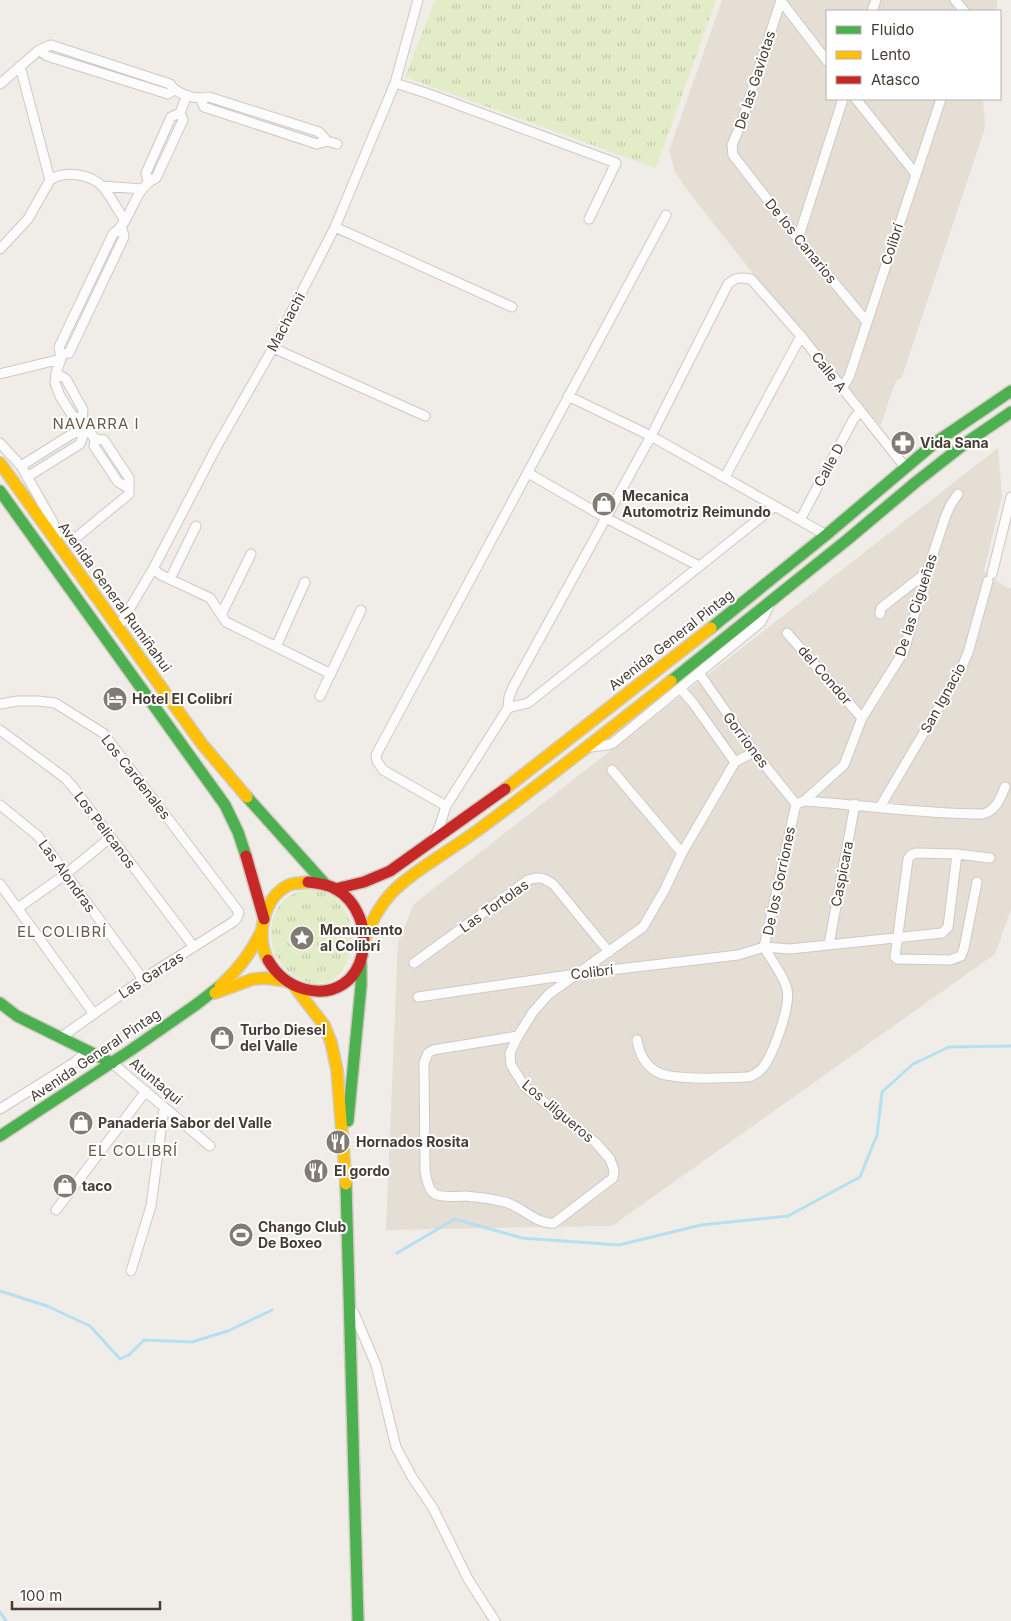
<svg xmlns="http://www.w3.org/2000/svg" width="1011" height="1621" font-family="Inter,sans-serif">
<defs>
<pattern id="grass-tufts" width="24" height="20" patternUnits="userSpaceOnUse" patternTransform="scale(1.25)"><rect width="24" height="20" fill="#e2ecc6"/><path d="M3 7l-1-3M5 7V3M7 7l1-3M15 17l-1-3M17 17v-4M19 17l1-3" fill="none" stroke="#c3cbab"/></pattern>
</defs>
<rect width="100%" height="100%" fill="#f0ede8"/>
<path fill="#e5ded5" d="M722,0h276l-2,11h-169v88h156l2,29 -83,249 -6,4 -8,22 -7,23 -48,-51 -145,-184 -13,-19 -6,-21z
M998,448l4,48 -18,75 23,17h4v321l-16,45 -383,272 -226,4 12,-288 16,-38z"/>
<path fill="url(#grass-tufts)" d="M435,0h281l-60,168 -251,-91z
M307,889c7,1 16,2 22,5 22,13 27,42 19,65 -19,56 -100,5 -71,-49 6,-11 18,-19 30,-21z"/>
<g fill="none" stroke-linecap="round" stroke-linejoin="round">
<path stroke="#b5e0f2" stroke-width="3" d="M397,1253l58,-34 67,19 97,7 82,-20 87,-9 72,-39 17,-42 5,-43 31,-28 36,-17 62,-1
M0,1291l47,15 43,20 30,33 9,-4 15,-15 48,2 36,-11 44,-21
M0,1612l6,9"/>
<defs>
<path id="street" d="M781,0l-40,124 -9,21 1,10 65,84 69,83
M955,0l9,11
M781,1l46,60
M872,11l4,-11
M39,50l8,6 121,38 6,-4
M395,83l31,10 190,70 -27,56
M0,84l39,-34 12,-5 119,39c7,11 26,16 39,13l110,35 8,9 10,3
M201,99l3,8 113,37 10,-3
M856,99l59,74
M50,180c15,-10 41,-6 53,7 8,10 15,23 22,34
M148,181l-2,-8 25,-56 9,-4
M102,186l40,3
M335,227l177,80
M798,239l45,-140
M0,249l28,-30 22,-39 -30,-114
M273,348l152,68
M61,354l8,-1 55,-116 -2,-9
M56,373l10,6 17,31 -1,11
M0,374l61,-15
M842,388l7,-11 92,-278
M568,396l83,40 175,99
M0,443l21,23 32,56 4,14
M21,466l51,-32 14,-6
M528,473l78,45 93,48
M27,477l53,-33 6,-16
M725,477l76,-141
M128,488l-10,-6 -24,-36 1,-7 -13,-18 -10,-6 -12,-19 -5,-13 1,-10 5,-14 -2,-12 54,-113c20,-14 20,-46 43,-56l27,-58 -3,-7 7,-18
M800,520l53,-100 7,-9
M78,536l51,-42v-16l-25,-38 -9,-1
M153,569l8,6 49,23 16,24 105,52
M992,574l19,-77
M170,579l26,-53
M880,614l1,-6 46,-36
M221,615l30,-61
M118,628l35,-59 64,-123 56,-98 62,-121 60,-144 23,-83
M787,633l75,85
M276,647l29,-65
M699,673l55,79 42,52
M680,688l13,15 42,59
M320,696l41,-86
M0,704l17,-3h21l17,2 48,30 136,179 -2,6 -4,4 -90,57 -83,59
M508,708l20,-5 247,-197
M0,730l65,48 8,9 121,160
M591,747l16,-2 6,-2 148,-121 8,-16
M612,770l70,83
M804,801c59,4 118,13 178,13 14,-3 18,-15 23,-27
M796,804l8,-3 40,-36 18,-47 42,-67 23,-79 19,-57 5,-11 7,-10
M0,805l38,31 105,143
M446,806l-63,-36 -6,-9 -1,-6 290,-540
M880,807l79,-134 9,-20 20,-72
M435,836l5,-11 6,-19 62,-98 1,-11 4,-10 138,-251 77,-152c8,-7 13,-7 23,-5l50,57 104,131
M977,882l-13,66 -3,8 -11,4 -53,-1 -2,-2 13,-98 3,-4 5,-2 41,1 33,4
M0,884l94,130
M18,908l48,-34 45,-37
M829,944l26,-140
M414,963l114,-83c11,-4 17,-2 26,5l55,67
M418,997l158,-23 162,-19 26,-8 26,2 152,-16 6,-6 9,-73
M518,1036l-85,14 -5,3 -4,10 1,107c1,7 3,20 10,24 6,4 24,2 31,2 13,1 26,3 39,6 16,4 32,23 49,21l59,-45 1,-8 -4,-11 -14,-16 -71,-56 -14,-22 -1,-12 8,-17 15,-24 16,-18 94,-67 21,-36 18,-38 53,-91 19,-10
M637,1040c2,13 8,25 20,32 16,9 71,6 91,5 7,-2 14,-7 18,-14 9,-15 25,-58 21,-74 -4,-15 -16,-29 -23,-42l32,-143
M112,1063l98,83
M0,1109l75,-47 12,-11
M56,1210l90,-119
M131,1271l20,-65 13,-98
M354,1313l22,52 20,82 16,30 21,31 35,71 27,42"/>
<path id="fast" d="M0,491l225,314 13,27 8,24
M711,628l115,-93 110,-93 75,-51
M671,681l176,-141 69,-58 51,-40 44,-30
M247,797l78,87
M0,1003l17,13 95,47
M348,1121l13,-135v-23
M0,1136l131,-86 66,-46 23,-18
M346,1184l12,437"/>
<path id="slow" d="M0,463l202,281 45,53
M505,789l206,-161
M364,940c9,-22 19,-41 37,-56 25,-21 55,-37 81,-57 64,-47 127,-97 189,-146
M268,960c-13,-22 -5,-63 21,-75 5,-2 13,-2 19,-3
M220,986c18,-16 31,-33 41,-54
M294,986l30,39 7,17 6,28 9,114
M215,993l38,-14 13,-1 20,3"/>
<path id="jam" d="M246,856l18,63
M335,889l29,-7 26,-11 115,-82
M268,960c8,14 21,25 36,29 65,17 80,-74 30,-101 -8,-4 -17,-5 -26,-6"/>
</defs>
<use href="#street" stroke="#cdc9c4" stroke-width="11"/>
<use href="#fast" stroke="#d2cbc0" stroke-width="14"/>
<use href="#slow" stroke="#d2cbc0" stroke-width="14"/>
<use href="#jam" stroke="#d2cbc0" stroke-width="14"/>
<use href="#street" stroke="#fdfcfc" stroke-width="9"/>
<use href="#fast" stroke="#4caf50" stroke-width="11"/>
<use href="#slow" stroke="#ffc107" stroke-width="11"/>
<use href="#jam" stroke="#c62828" stroke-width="11"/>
</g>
<defs>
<symbol id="pharmacy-disc" viewBox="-11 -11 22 22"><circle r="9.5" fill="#827b73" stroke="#fff"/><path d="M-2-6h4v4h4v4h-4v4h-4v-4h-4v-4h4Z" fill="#fff"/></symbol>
<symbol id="shop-disc" viewBox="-11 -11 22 22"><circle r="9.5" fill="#827b73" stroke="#fff"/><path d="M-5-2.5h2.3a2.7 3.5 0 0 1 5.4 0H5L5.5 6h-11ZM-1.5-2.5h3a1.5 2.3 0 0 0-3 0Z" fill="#fff"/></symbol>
<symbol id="hotel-disc" viewBox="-11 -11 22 22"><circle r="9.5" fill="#827b73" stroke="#fff"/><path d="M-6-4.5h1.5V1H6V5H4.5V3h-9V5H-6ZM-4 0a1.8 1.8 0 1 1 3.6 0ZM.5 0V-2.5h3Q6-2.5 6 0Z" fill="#fff"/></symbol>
<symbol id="sight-disc" viewBox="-11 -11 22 22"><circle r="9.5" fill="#827b73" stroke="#fff"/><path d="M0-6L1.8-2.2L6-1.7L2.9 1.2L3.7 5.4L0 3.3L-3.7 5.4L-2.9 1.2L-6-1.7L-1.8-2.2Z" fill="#fff"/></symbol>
<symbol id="restaurant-disc" viewBox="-11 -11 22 22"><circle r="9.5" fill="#827b73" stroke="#fff"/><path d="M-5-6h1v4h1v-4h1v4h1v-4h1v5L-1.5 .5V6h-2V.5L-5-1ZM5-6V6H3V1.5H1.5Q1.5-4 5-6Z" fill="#fff"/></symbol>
<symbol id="stadium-disc" viewBox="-11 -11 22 22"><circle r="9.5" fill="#827b73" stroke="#fff"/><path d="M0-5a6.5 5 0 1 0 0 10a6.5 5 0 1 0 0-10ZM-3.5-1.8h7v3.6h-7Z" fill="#fff"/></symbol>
</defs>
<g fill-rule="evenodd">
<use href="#pharmacy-disc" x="889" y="429" width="28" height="28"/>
<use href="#shop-disc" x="590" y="490" width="28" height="28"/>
<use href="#hotel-disc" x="101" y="685" width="28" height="28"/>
<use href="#sight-disc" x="288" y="924" width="28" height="28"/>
<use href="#shop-disc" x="208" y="1024" width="28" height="28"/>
<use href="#shop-disc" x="67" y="1109" width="28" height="28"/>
<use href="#restaurant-disc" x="324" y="1128" width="28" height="28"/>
<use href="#restaurant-disc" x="302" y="1157" width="28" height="28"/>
<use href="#shop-disc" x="51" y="1172" width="28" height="28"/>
<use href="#stadium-disc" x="227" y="1221" width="28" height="28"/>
</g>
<g text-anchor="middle" stroke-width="4" stroke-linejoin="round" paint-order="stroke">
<g font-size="14" fill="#473d34" stroke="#fff">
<text transform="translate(755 80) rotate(-72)" y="5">De las Gaviotas</text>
<text transform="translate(801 241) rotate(51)" y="5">De los Canarios</text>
<text transform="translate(892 244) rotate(-72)" y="5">Colibrí</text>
<text transform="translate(286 322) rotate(-62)" y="5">Machachi</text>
<text transform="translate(829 372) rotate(52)" y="5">Calle A</text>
<text transform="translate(829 465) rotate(-62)" y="5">Calle D</text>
<text transform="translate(115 597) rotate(54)" y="5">Avenida General Rumiñahui</text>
<text transform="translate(916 605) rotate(-72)" y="5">De las Cigueñas</text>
<text transform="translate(671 640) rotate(-38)" y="5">Avenida General Pintag</text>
<text transform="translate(825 675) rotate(49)" y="5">del Condor</text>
<text transform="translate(943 698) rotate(-61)" y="5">San Ignacio</text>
<text transform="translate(746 740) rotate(53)" y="5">Gorriones</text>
<text transform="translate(136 777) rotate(52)" y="5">Los Cardenales</text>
<text transform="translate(105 830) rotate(53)" y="5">Los Pelicanos</text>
<text transform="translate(842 874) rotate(-79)" y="5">Caspicara</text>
<text transform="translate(67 876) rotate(54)" y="5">Las Alondras</text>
<text transform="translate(779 881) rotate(-78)" y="5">De los Gorriones</text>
<text transform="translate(494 906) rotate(-35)" y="5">Las Tortolas</text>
<text transform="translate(592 972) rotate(-7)" y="5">Colibrí</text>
<text transform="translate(151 975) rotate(-33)" y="5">Las Garzas</text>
<text transform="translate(95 1055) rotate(-34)" y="5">Avenida General Pintag</text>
<text transform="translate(156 1081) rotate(40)" y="5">Atuntaqui</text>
<text transform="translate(558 1111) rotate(40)" y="5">Los Jilgueros</text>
</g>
<g font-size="14" font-weight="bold" fill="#473d34" stroke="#fff" text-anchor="start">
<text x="920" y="448">Vida Sana</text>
<text x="622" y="501">Mecanica<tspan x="622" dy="16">Automotriz Reimundo</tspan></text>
<text x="132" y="704">Hotel El Colibrí</text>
<text x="320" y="935">Monumento<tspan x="320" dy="16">al Colibrí</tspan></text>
<text x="240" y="1035">Turbo Diesel<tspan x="240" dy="16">del Valle</tspan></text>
<text x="98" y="1128">Panadería Sabor del Valle</text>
<text x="356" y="1147">Hornados Rosita</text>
<text x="334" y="1176">El gordo</text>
<text x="82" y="1191">taco</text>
<text x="258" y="1232">Chango Club<tspan x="258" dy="16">De Boxeo</tspan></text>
</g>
<g font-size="15" letter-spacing="1" fill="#6b5a4a" stroke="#fff">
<text x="96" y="429">NAVARRA I</text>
<text x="62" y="937">EL COLIBRÍ</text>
<text x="133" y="1156">EL COLIBRÍ</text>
</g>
</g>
<rect x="826" y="10" width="175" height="90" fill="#ffffff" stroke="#b5b1ae"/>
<rect x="836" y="26" width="25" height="8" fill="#4caf50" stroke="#b5b1ae"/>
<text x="871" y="35" font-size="15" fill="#473d34">Fluido</text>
<rect x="836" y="51" width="25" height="8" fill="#ffc107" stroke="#b5b1ae"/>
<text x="871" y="60" font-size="15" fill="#473d34">Lento</text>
<rect x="836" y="76" width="25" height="8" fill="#c62828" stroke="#b5b1ae"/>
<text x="871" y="85" font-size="15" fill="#473d34">Atasco</text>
<path d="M12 1601v8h148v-8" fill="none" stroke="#473d34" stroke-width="2.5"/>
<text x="20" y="1601" font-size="15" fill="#473d34" stroke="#ffffff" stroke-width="4" paint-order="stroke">100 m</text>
</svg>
